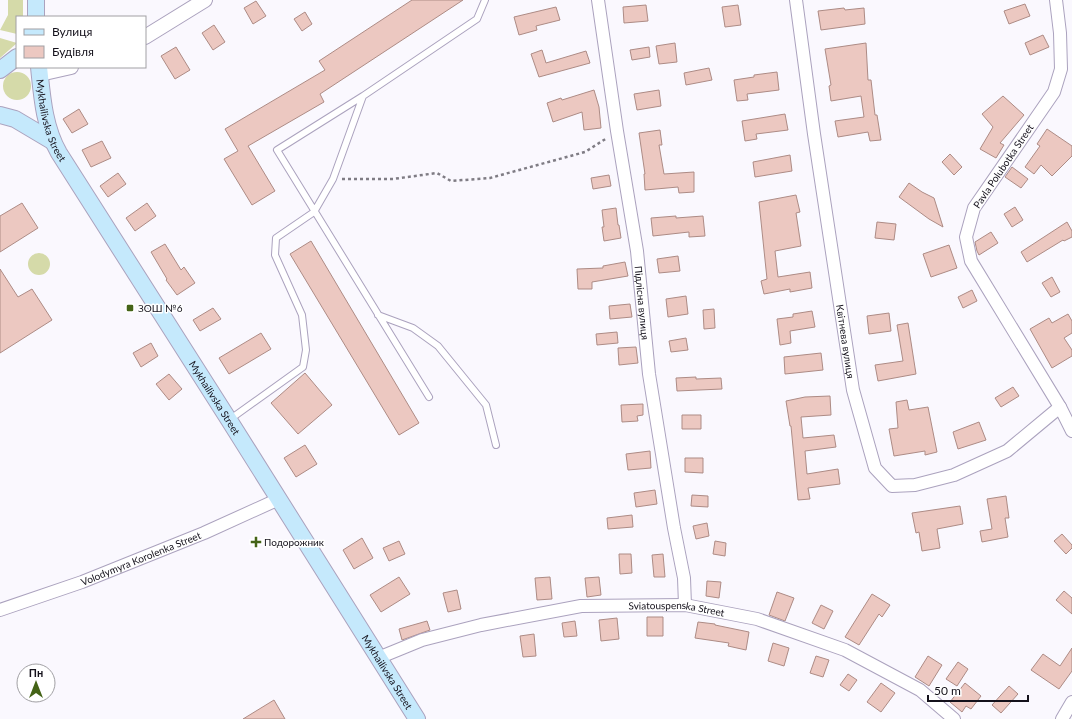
<svg xmlns="http://www.w3.org/2000/svg" width="1072" height="719" font-family="Lato,sans-serif">
<rect width="100%" height="100%" fill="#faf8fe"/>
<path fill="#d5daa9" d="M8,0h15v17h-6v17l-17,-4 8,-15z
M0,38l17,5 -17,15z
M3 86a14 14 0 1 1 28 0a14 14 0 1 1-28 0Z
M28 264a11 11 0 1 1 22 0a11 11 0 1 1-22 0Z"/>
<path fill="#ecc8c1" stroke="#ad8b85" d="M412,0h51l-143,94 4,8 -76,44 27,45 -23,14 -28,-46 14,-8 -13,-22 100,-59 -6,-9z
M256,1l10,15 -13,8 -9,-16z
M1025,4l5,12 -21,8 -5,-13z
M646,5l2,16 -24,2 -1,-16z
M738,5l3,20 -16,2 -3,-20z
M556,7l4,13 -24,6 1,4 -18,5 -5,-18z
M844,8l1,2 19,-2 1,16 -44,6 -3,-19z
M305,12l7,12 -10,7 -8,-12z
M214,25l11,17 -12,8 -11,-17z
M1043,35l6,12 -19,8 -5,-12z
M675,43l2,19 -18,2 -3,-18z
M866,43l2,37h3l4,35h2l4,25 -11,1 -2,-9 -30,5 -3,-16 29,-4 -3,-21 -30,5 -2,-15 2,-1 -6,-36z
M176,47l14,23 -15,9 -14,-23z
M649,47l1,10 -18,3 -2,-10z
M542,50l4,13 40,-12 4,12 -51,14 -8,-23z
M709,68l3,12 -26,5 -2,-12z
M777,72l2,18 -32,4 1,6 -11,1 -3,-21 20,-3v-2z
M594,90l5,17 2,21 -17,2 -2,-18 -29,10 -6,-19 14,-5 1,2z
M659,90l2,16 -24,4 -3,-16z
M1003,96l21,19 -24,28 4,2 -8,13 -16,-9 13,-22 -11,-13z
M79,109l9,15 -16,9 -9,-14z
M785,114l3,16 -32,4 1,5 -12,2 -3,-20z
M1047,129l25,17v10l-20,20 -11,-11 -7,9 -9,-7 15,-21 -3,-2z
M660,130l2,15h-3l5,29 30,-2v20l-15,1 -1,-6 -33,3 -1,-16h1l-6,-41z
M102,141l9,17 -20,9 -9,-17z
M950,154l12,13 -8,8 -12,-13z
M790,155l2,16 -37,6 -2,-15z
M1012,167l16,12 -7,9 -16,-11z
M118,173l8,11 -18,13 -8,-11z
M609,175l2,11 -18,3 -2,-11z
M909,183l13,9 12,6 9,29 -14,-8 -30,-22z
M796,195l4,17 -4,1 5,33 -26,5 3,26 32,-5 2,16 -22,4v-3l-26,5 -3,-13 6,-2 -8,-77z
M22,203l16,25 -38,24v-36z
M147,203l9,13 -21,15 -9,-13z
M1015,207l8,13 -11,7 -8,-13z
M616,208l2,17h1l2,13 -17,3 -2,-14h2l-2,-17z
M676,216v2l27,-2 2,20 -16,1v-5l-36,4 -2,-18z
M877,222l19,2 -2,16 -19,-2z
M1067,222l5,9v6l-8,4 -1,-1 -36,22 -6,-10z
M991,232l7,11 -19,12 -2,-4 -2,-9z
M311,241l108,182 -20,12 -109,-181z
M165,244l16,26 3,-3 11,16 -18,12 -11,-15 1,-1 -16,-27z
M949,245l8,23 -26,9 -8,-23z
M678,256l2,15 -21,2 -2,-14z
M625,262l3,14 -36,6v7h-14l-1,-20 26,-1v-2z
M0,269l18,28 14,-8 20,31 -52,33z
M1052,277l8,15 -9,5 -9,-14z
M972,290l5,11 -14,7 -5,-11z
M686,296l2,18 -20,3 -2,-18z
M630,304l2,13 -22,2 -1,-13z
M213,308l8,11 -21,12 -7,-11z
M714,309l1,19 -11,1 -1,-19z
M812,311l3,16 -25,4 1,12 -11,2 -3,-26 16,-2v-3z
M889,313l2,18 -22,3 -2,-18z
M1068,314l4,7v12l-8,5 8,12v6l-20,12 -22,-39 19,-11 3,5z
M908,323l8,51 -38,7 -3,-16 28,-4 -6,-36z
M617,332l1,11 -21,2 -1,-11z
M261,333l10,16 -42,25 -10,-16z
M686,338l2,12 -17,2 -2,-11z
M151,343l7,13 -17,11 -8,-14z
M636,347l2,16 -19,2 -1,-17z
M821,353l2,17 -38,4 -1,-17z
M305,373l27,32 -34,29 -27,-31z
M169,374l13,15 -13,11 -13,-16z
M696,377v2l25,-1 1,11 -45,2 -1,-13z
M1013,387l6,9 -18,11 -6,-9z
M830,396l1,19 -30,2 2,21 31,-3 2,12 -31,4 2,23 31,-5 2,15 -32,4 2,11 -12,1 -7,-74h-1l-4,-25 19,-4z
M907,400l2,10 19,-3 9,45 -12,3v-4l-31,5 -5,-27 9,-1 -2,-26z
M643,404v11l-6,1 1,5 -16,1 -1,-17z
M682,415h19v14h-19z
M979,422l7,18 -28,9 -5,-17z
M305,445l12,19 -21,13 -12,-19z
M650,451l1,17 -23,2 -2,-16z
M685,458h18v15l-18,-1z
M655,490l2,14 -21,3 -2,-14z
M692,495l16,1v11l-17,-1z
M1006,496l3,22h-4l3,19 -26,5 -2,-11 12,-2 -5,-30z
M960,506l3,18 -26,5 3,19 -18,3 -3,-19 -3,1 -4,-20z
M632,515l1,12 -25,2 -1,-11z
M707,523l2,13 -13,3 -3,-13z
M1062,534l10,11v3l-6,6 -12,-13z
M362,538l11,20 -19,11 -11,-19z
M399,541l6,13 -16,7 -6,-13z
M715,541l11,2 -1,13 -12,-2z
M619,554h12l1,19 -12,1z
M663,554l2,23h-11l-2,-22z
M399,577l11,17 -29,18 -11,-17z
M550,577l2,22 -15,1 -2,-22z
M599,577l2,18 -14,2 -2,-19z
M707,581l14,1 -2,16 -13,-2z
M457,590l4,19 -13,3 -5,-19z
M1064,591l8,7v16l-16,-14z
M777,592l17,6 -9,23 -16,-6z
M872,594l18,11 -8,12 -3,-3 -20,31 -14,-8z
M821,605l12,6 -9,18 -12,-6z
M647,617h16v19h-16z
M617,618l2,21 -18,2 -2,-21z
M427,621l3,9 -28,10 -3,-11z
M575,621l2,15 -13,1 -2,-14z
M698,622l17,2v1l34,7 -3,18 -18,-4 1,-3 -34,-5z
M534,634l2,22 -13,1 -3,-21z
M773,643l16,5 -5,18 -16,-5z
M1072,648v23l-13,18 -28,-19 12,-16 17,12z
M816,656l13,4 -6,17 -13,-4z
M928,656l14,9 -13,21 -14,-9z
M958,662l10,7 -11,17 -11,-7z
M848,674l9,6 -8,11 -9,-6z
M881,683l14,10 -14,19 -14,-10z
M965,683l16,13 -10,13 -5,-3 -4,6 -12,-10z
M1009,686l9,8 -17,19 -9,-8z
M274,700l11,19h-42z"/>
<g fill="none" stroke-linecap="round" stroke-linejoin="round">
<defs>
<path id="service" d="M363,96l-86,54 152,247
M378,315l35,13 25,18 48,59 10,40
M229,420l74,-53 3,-17 -4,-35 -27,-60 1,-17 38,-26 19,-33 30,-83 114,-77 8,-19"/>
<g id="minor">
<path id="s1" d="M598,0l19,131 20,120 12,123 25,154 10,50 1,27"/>
<path id="s2" d="M796,0l18,134 39,256 22,78 17,18 23,-1 39,-10 53,-24 53,-44"/>
<path d="M1056,0l4,33 1,36 -7,23 -80,116 -8,29 5,24 89,146 12,24"/>
<path id="s3" d="M0,610l82,-28 122,-49 75,-34"/>
<path id="s4" d="M378,658l44,-18 59,-15 100,-19 104,-1 72,14 88,31 75,40 34,29"/>
<path d="M1062,719l10,-17"/>
</g>
<path id="tertiary" d="M145,37l60,-37
M40,74l31,-7"/>
<g id="secondary">
<path d="M36,0v17"/>
<path id="s5" d="M39,67c3,29 5,60 20,86l170,267 188,299"/>
<path d="M0,70l17,-13"/>
<path d="M0,115l15,4 37,22"/>
</g>
</defs>
<use href="#service" stroke="#aba2be" stroke-width="8"/>
<use href="#minor" stroke="#aba2be" stroke-width="14"/>
<use href="#tertiary" stroke="#aba2be" stroke-width="16"/>
<use href="#secondary" stroke="#aba2be" stroke-width="18"/>
<path stroke="#7f7c84" stroke-width="2.5" stroke-dasharray="3 3" stroke-linecap="butt" d="M342,179h51l44,-6 14,8 39,-3 95,-26 22,-14"/>
<use href="#service" stroke="#fff" stroke-width="6"/>
<use href="#minor" stroke="#fff" stroke-width="12"/>
<use href="#tertiary" stroke="#fff" stroke-width="14"/>
<use href="#secondary" stroke="#c5e9fc" stroke-width="16"/>
</g>
<g fill="#446317" stroke="#fff" stroke-width="1.5">
<rect x="126" y="304" width="8" height="8" rx="2"/>
<path d="M254 536h4v4h4v4h-4v4h-4v-4h-4v-4h4z"/>
</g>
<g text-anchor="middle" stroke-width="3" stroke-linejoin="round" paint-order="stroke">
<g font-size="10" fill="#14111b" stroke="#fff">
<text dy="4" stroke="none"><textPath href="#s5" startOffset="55">Mykhailivska Street</textPath></text>
<text transform="translate(1003 166) rotate(-56)" y="4">Pavla Polubotka Street</text>
<text dy="4" stroke="none"><textPath href="#s1" startOffset="306">Підлісна вулиця</textPath></text>
<text dy="4" stroke="none"><textPath href="#s2" startOffset="345">Квітнева вулиця</textPath></text>
<text dy="4" stroke="none"><textPath href="#s5" startOffset="379">Mykhailivska Street</textPath></text>
<text dy="4" stroke="none"><textPath href="#s3" startOffset="150">Volodymyra Korolenka Street</textPath></text>
<text dy="4" stroke="none"><textPath href="#s4" startOffset="306">Sviatouspenska Street</textPath></text>
<text dy="4" stroke="none"><textPath href="#s5" startOffset="703">Mykhailivska Street</textPath></text>
</g>
<g font-size="10" fill="#14111b" stroke="#fff" text-anchor="start">
<text x="138" y="312">ЗОШ №6</text>
<text x="264" y="546">Подорожник</text>
</g>
</g>
<rect x="16" y="16" width="130" height="52" fill="#ffffff" stroke="#a1a0a4"/>
<rect x="24" y="29" width="20" height="6" fill="#c5e9fc" stroke="#a1a0a4"/>
<text x="52" y="36" font-size="12" fill="#14111b">Вулиця</text>
<rect x="24" y="46" width="20" height="12" fill="#ecc8c1" stroke="#a1a0a4"/>
<text x="52" y="56" font-size="12" fill="#14111b">Будівля</text>
<g transform="translate(36 683)"><circle r="19" fill="#ffffff" stroke="#a1a0a4"/>
<path d="M0-3L7 15L0 10L-7 15Z" fill="#446317"/>
<text y="-6" font-size="11" font-weight="bold" text-anchor="middle" fill="#14111b">Пн</text>
</g>
<path d="M928 695v6h100v-6" fill="none" stroke="#14111b" stroke-width="2"/>
<text x="934" y="695" font-size="12" fill="#14111b" stroke="#ffffff" stroke-width="3" paint-order="stroke">50 m</text>
</svg>
